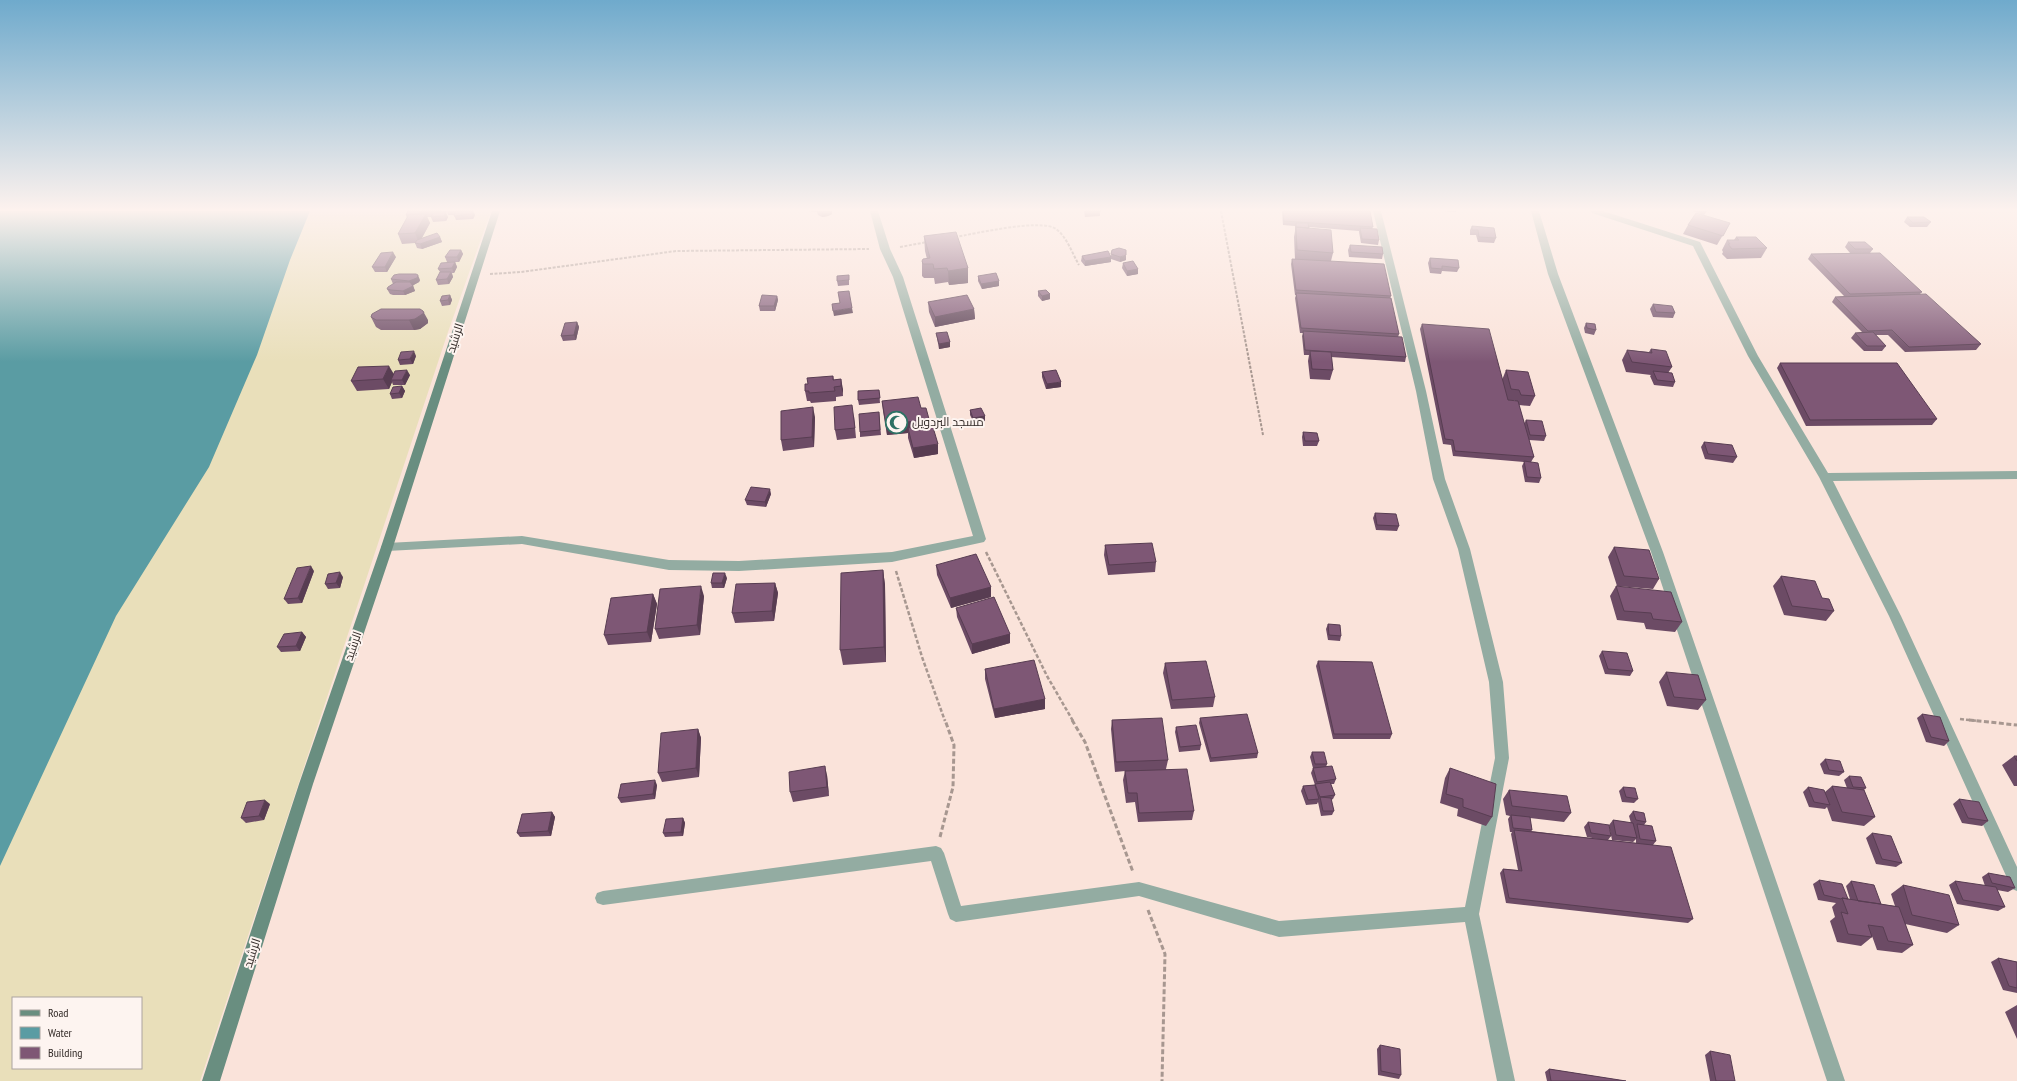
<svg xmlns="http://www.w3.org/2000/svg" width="2017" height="1081" font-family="'PT Sans Narrow',Cairo,sans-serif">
<rect width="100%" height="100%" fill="#fae3da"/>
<path fill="#e9dfba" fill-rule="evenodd" d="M281,211h210l-43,121 -248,749h-200v-257zM13,998h128v70h-128z"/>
<path fill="#5a9ca3" d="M0,211h310l-20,49 -33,95 -48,112 -93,149 -116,250z"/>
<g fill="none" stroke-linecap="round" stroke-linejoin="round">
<path stroke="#a79790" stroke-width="2" stroke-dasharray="3 1.5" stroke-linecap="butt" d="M1221,211l42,224
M955,237c19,-3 86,-19 101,-8 11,8 16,24 23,36
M900,247l27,-5
M490,274l31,-2 155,-21 193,-2"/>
<path stroke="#a79790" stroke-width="2.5" stroke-dasharray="4 2" stroke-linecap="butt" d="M986,552l61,124 26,45
M896,571l26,86 23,64
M1960,719l18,2"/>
<path stroke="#a79790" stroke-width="3" stroke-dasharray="5 2.5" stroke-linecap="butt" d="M1072,720l13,22 48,130
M1969,720l48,5
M940,837l13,-50 1,-42 -9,-25
M1148,910l17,44 -3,127"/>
<path fill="#93aca2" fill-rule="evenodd" d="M870,211h8l12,38 13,28 83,262 -2,3 -92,20 -153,9 -70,-1 -147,-26 -135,7 -4,-1 -2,-3 2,-3 4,-1 135,-7 147,24 70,1 153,-9 81,-16 -80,-259 -13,-28z
M1373,211h8l45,180 19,88 25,70 33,133 6,76 -30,156 36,167h-18l-32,-159 -186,15 -140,-41 -183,26 -6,-3 -2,-5 -17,-53 -328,44 -6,-2 -2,-5 2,-5 6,-2 333,-45 5,2 3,5 17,53 178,-24 140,39 186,-14 30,-149 -6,-76 -31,-133 -25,-70 -17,-88z
M1531,211h8l19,63 105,278 182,529h-18l-176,-529 -103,-278z
M1591,211h12l97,31 58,114 70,117 189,-2v8l-184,2 68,135 116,251v24l-5,-2 -123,-273 -70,-139 -71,-121 -55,-110 -101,-33z"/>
<path fill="#698e80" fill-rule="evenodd" d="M492,211h8l-107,336 -80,237 -93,297h-18l97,-297 82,-237z"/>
</g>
<path fill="#6c4b65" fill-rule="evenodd" d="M408,211h65l2,4 -2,4 -17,1 -2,-5h-6l-1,-4 -1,2 2,4 -2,4 -13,1 -2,-5h-4l3,6 -8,15 18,-1 2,5 -20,7 -5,-1 -2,-5 -13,1 -4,-10 9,-16 -1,-3z
M808,211h30h-6v3l-4,2 -6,1 -4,-2 -1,-3z
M1084,211h16v5l-15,1z
M1282,211h88l3,16 -1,1 7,12 -1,5 -17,-2 -2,-11v-1l-50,-4v1l24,25 -2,8 60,35 -1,2 9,36 -1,3 8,20 -1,5 -74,-5 2,13 -3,10 -20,-1 -2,-18 1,-6h-5l-2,-19 1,-3h-3l-5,-35 1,-3h-1l-4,-31 1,-5h3l-1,-22 1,-6v-5l-12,-1z
M1443,211h13v1z
M1693,211h14l-3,4z
M1907,217l24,5 -4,5h-17l-6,-5z
M1730,223l-13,22 -34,-11 5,-9z
M1472,226l24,12 -2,5 -16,-1 -2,-7h-6v-5z
M924,236l44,32v15l-19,2 -1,-3 -13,2 -1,-6h-10l-2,-2v-15l5,-2 -2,-8z
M1736,237l31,11 -6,10 -34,1 -5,-5 1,-2 -1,-2 5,-10h7z
M1848,242l25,7 -3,4 52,39 -2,2 61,50 -5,6 -71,2 -17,-17h-12l10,11 -4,5h-18l-13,-13 4,-5 7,-1 -30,-30 3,-5 9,-1 -36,-37 3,-5 39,-1 -5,-6z
M1350,245l33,9 -1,5 -33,-2 -1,-7z
M461,250l2,4 -4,8h-12l-2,-5z
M1112,250l14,10 -6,2 -9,-3v3l-26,4 -4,-5 1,-5h29z
M396,257l-9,15h-12l-3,-5z
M1430,258l29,10 -2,4 -15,-1 -1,3 -11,-1 -2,-10z
M455,262l2,5 -3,6h-2l1,4 -4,7 -11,1 -2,-5 4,-8 -2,-3z
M1123,263l15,6v5l-11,2 -5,-8z
M978,276l21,5v5l-17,3 -4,-8z
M391,279l29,1 -1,2 -6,3 2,6 -10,4h-12l-3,-1 -3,-5 6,-5z
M849,280v5l-11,1 -1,-5z
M1038,291l12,3v5l-8,2 -4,-5z
M450,295l2,5 -2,5 -8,1 -2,-5z
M777,296l1,4 -3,11h-15l-1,-5z
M928,302l46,7 1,10 -40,8 -6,-15z
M1653,304l22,9 -2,5 -20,-1 -3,-8z
M371,317l57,3v3l-8,6 -6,1h-33l-5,-3z
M577,322l2,5 -3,13 -13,1 -2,-5z
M1586,323l10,7 -2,5 -9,-2 -1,-5z
M1422,324l80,56 4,-10 29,26 -5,10 -11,-1 5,19 2,-4 20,16 -2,5 -15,-1 5,17 -3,5 10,16 -2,5 -14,-1 -3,-16 2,-4 -71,-6 -2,-11 -8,-1 -23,-115zM1507,400h8v1l-7,-1z
M936,333l14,9v5l-11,2 -2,-11z
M1651,349l21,18 -4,6 7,9 -2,5 -19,-2 -4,-9 1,-1 -25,-3 -4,-12 5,-10 22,2z
M416,356l-3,8 -13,1 -2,-5z
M1780,363l157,56 -5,6 -126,1 -29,-58z
M1042,372l19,15 -15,2 -4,-12z
M394,374l16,1 -5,10h-12l-1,-3 -3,7 -32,2 -6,-10z
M833,376l1,4 7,-1 2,17 -7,1v4l-25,2 -1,-2h-3l-2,-10 3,-7z
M402,386l3,5 -3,7 -10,1 -2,-5z
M879,390l1,13 -21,2 -1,-5z
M882,401l39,7 8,17 9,29 -24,4 -6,-20v-5l-21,2 -4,-24z
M970,410l15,6v5l-11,2 -4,-8z
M879,412l2,23 -21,2v-5z
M854,416l2,22 -19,2 -2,-10z
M815,417l-1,30 -31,4 -2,-11z
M1303,432l16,9 -2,5h-14l-1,-9z
M1704,442l33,15 -4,6 -28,-4 -4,-12z
M771,494l-5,13 -19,-2 -2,-5z
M1375,513l24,13 -2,5 -21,-1 -3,-12z
M1105,545l51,17 -1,10 -47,3 -4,-20z
M1614,547l45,32 -6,10 -36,-3 -9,-29z
M936,565l55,22v10l-40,11 -14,-33z
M883,570l2,15 1,77 -43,3 -3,-15z
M314,571l-12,32 -14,1 -4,-5z
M1781,576l41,22 12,13 -8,10 -42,-6 -11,-29z
M343,577l-3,11 -12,1 -3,-5z
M727,578l-3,10h-12l-1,-5z
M775,583l3,10 -4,28 -39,2 -3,-10z
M1616,586l66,36 -7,10 -29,-3 -2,-6 -27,-3 -7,-24z
M653,594l4,10 -6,38 -43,3 -4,-10z
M704,596l-4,39 -41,4 -4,-10z
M956,608l54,26v9l-38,11 -15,-37z
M1328,624l13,12 -1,5 -12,-1 -2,-11z
M302,632l4,5 -6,14 -19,1 -4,-5z
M1602,651l31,20 -3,5 -25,-2 -6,-18z
M1318,661l74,73 -2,5h-57l-17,-73z
M1165,663l50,34 -2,10 -42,2 -8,-36z
M985,669l60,30v10l-50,9 -10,-39z
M1666,672l40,28 -8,10 -31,-4 -8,-24z
M1922,714l27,27 -5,5 -18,-4 -9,-24z
M1200,718l58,35 -1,5 -47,4 -11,-39z
M1112,720l56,40 -2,9 28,42 -2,9 -54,2 -3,-20 -9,1 -3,-23 2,-9 -10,1 -4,-43z
M1176,727l25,18 -1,5 -21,2 -4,-20z
M698,729l3,9 -2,39 -37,5 -4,-9z
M1312,752l15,12 -1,3 10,12 -2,5h-3l4,11 -2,4 -2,1 3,11 -2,4 -11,1 -3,-14 -1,2 -11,1 -5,-14 2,-5 12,-1 -4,-12 2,-5 -3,-11z
M2014,756h3v30h-3l-12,-21z
M1825,759l19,13 -5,4 -15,-2 -4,-10z
M1450,768l42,49 -6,9 -29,-10 1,-7 -18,-6 5,-25z
M827,775l2,21 -36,6 -3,-10z
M1849,776l17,12 -2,2 11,27 -11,9 -32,-5 -5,-14 -2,2 -16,-2 -6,-15 5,-5 17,5 7,-6 15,2 -3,-8z
M657,785l-2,14 -34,4 -3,-5z
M1623,787l15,12 -4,4 -12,-1 -3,-11z
M1509,790l62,23 -7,9 -34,-4 2,12 -1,1 67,8 -11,-2 -3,-10 4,-5 23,14 -3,4 28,3v-4l-3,3 -21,-2 -3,-15 4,-5 18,3 -2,-7 4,-5 13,11 -2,3 12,16 -3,4 40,74 -5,4 -182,-20 -6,-30 3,-4 15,1 -7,-36 1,-2h-2l-2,-13 2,-3 -4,-1 -3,-16z
M1959,799l29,22 -6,5 -20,-3 -9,-19z
M270,804l-6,16 -18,3 -5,-5z
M552,812l3,5 -4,19 -31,1 -3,-4z
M683,818l2,5 -2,13 -18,1 -2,-4z
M1872,833l30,30 -6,4 -20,-3 -10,-26z
M1988,873l27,15 -7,4 -11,-2 8,17 -7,4 -41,-7 -8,-19 6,-4 30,5 -3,-9z
M1819,880l29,19h2l-4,-13 5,-5 30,23 14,2 -4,-12 12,-9 56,40 -12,8 -42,-9 8,21 -11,8 -25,-3 -5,-14v1l-11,9 -24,-4 -7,-21 5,-4 -3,-10 4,-4 -18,-3 -5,-16z
M1998,958l19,4v31l-14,-3 -12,-28z
M2017,1005v34l-12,-27z
M1380,1045l21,30 -2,4 -21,-4 -1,-26z
M1710,1051l25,30h-25l-5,-26z
M1549,1069l77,12h-79l-2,-9z"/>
<path fill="#583d52" d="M443,211h4l-1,2 2,4 -2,4 -2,-5v-2z
M473,211l2,4 -2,4 -2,-5z
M821,211h11v3l-4,2 -6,1z
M426,214l4,9 -11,20 -4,-10z
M440,237l2,5 -20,7 -2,-5z
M461,250l2,4 -4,8 -2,-5z
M393,252l3,5 -9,15 -2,-5z
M1126,255v5l-6,2v-5z
M1111,257v5l-26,4v-5z
M455,262l2,5 -3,6 -2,-5z
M968,268v15l-19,2 -1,-14z
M1138,269v5l-11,2v-5z
M451,272l2,5 -4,7 -2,-5z
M418,275l2,5 -1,2 -7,4 -3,-5z
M999,281v5l-17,3 -1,-5z
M413,286l2,5 -10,4 -2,-4z
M1050,294v5l-8,2v-5z
M450,295l2,5 -2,5 -2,-5z
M777,296l1,4 -3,11 -1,-5z
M852,308l1,5 -19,3 -1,-5z
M974,309l1,10 -40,8v-10z
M423,311l5,9v3l-8,6 -6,1 -5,-10z
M577,322l2,5 -3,13 -2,-5z
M950,342v5l-11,2v-5z
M414,351l2,5 -3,8 -3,-5z
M389,366l6,10 -4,4 1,2 -3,7 -6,-10z
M407,370l3,5 -5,10 -3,-5z
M841,379l2,10v7l-2,-10z
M1061,382v5l-15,2 1,-5z
M402,386l3,5 -3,7 -3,-5z
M813,407l2,10 -1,30 -2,-10z
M985,416v5l-11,2 -1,-5z
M929,419v11l-21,-2v5l-21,2 -1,-10z
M938,444v10l-24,4 -1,-10z
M770,489l1,5 -5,13 -1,-5z
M311,566l3,5 -12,32 -4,-5z
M883,570l2,15 1,77 -2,-15z
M340,572l3,5 -3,11 -4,-5z
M725,573l2,5 -3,10 -2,-5z
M775,583l3,10 -4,28 -2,-10z
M701,586l3,10 -4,39 -3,-10z
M991,587v10l-40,11 -1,-10z
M653,594l4,10 -6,38 -4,-10z
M302,632l4,5 -6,14 -4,-5z
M1010,634v9l-38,11v-10z
M1045,699v10l-50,9 -1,-9z
M698,729l3,9 -2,39 -3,-9z
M825,766l2,9 2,21 -2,-9z
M655,780l2,5 -2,14 -2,-5z
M265,800l5,4 -6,16 -5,-4z
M552,812l3,5 -4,19 -3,-5z
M683,818l2,5 -2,13 -2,-4z"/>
<path fill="#7e5775" stroke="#583d52" d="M408,211h12l-1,3 -13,1z
M422,211h20l-21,2z
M456,211h17l-2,3 -17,2z
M1085,211h16l-16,1z
M1283,211h87l3,16 -89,-6z
M446,212l-2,4 -13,1 2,-4z
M1696,213l34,10 -7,13 -35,-11z
M409,214h17l-11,19 -17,1z
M1907,217h17l7,5 -18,1z
M1296,223h12l1,5 -13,-1z
M1472,226l22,2 2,10 -17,-1 -1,-7h-6z
M1296,227l35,3 2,23 -36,-3z
M1360,228l17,1 2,11 -17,-1z
M956,232l12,36 -20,3 -1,-3 -13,1 -1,-5h-10l-1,-3 1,-2 7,-1 -6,-22z
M437,233l3,4 -20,7 -5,-1 2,-3z
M1736,237h20l11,11 -35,1 -4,-5h2l-3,-4h12z
M1848,242h17l8,7h-18z
M1350,245l32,2 1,7 -32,-2z
M1119,248l7,2v5l-6,2 -9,-3 1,-4z
M450,250h11l-4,7h-12z
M1108,251l3,6 -26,4 -3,-5z
M393,252l-8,15h-13l9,-14z
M1880,253l42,39 -72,2 -39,-40z
M1430,258l28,2 1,8 -17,-2v3l-11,-1z
M1292,259l92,5 7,32 -95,-6z
M1133,261l5,8 -11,2 -4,-8z
M455,262l-3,6 -14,1 3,-6z
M440,272h11l-4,7 -11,1z
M996,273l3,8 -18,3 -3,-8z
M399,274h17l2,1 -1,3 -8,3 -18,-2 3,-4z
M849,275v5l-12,1v-5z
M396,282h14l3,4 -10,5 -12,-1 -4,-1 1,-2z
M1046,290l4,4 -8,2 -4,-5z
M849,291l3,17 -19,3 -1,-7 8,-1 -2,-11z
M1296,293l95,5 8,36 -98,-6z
M1926,294l55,50 -72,3 -17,-17 -24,1 -33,-34z
M450,295l-2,5 -8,1 2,-5z
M762,295l15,1 -3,10h-15z
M967,295l7,14 -39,8 -7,-15z
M1653,304l19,2 3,7 -19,-1z
M381,309h39l3,2 1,2 -9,6 -6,1h-33l-5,-3 1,-3z
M577,322l-3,13 -13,1 4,-13z
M1586,323l9,1 1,6 -9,-2z
M1422,324l67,5 19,71 10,1 16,56 -79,-6 -2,-11 -8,-1z
M1303,331l99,6 4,20 -101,-7z
M947,332l3,10 -11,2 -3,-11z
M1873,332l13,14h-19l-12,-13z
M1651,349l15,2 6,16 -40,-5 -5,-12 25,3z
M414,351l-4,8 -12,1 3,-8z
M1310,351l21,1 2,18 -21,-1z
M1780,363h117l40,56 -127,1z
M389,366l-6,13 -32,2 7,-14z
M407,370l-5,10h-11l4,-9z
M1056,370l5,12 -14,2 -5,-12z
M1506,370l22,2 7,24 -14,-1 -2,-5 -8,-1z
M1653,371l19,2 3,9 -18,-2z
M833,376v4l8,-1v7l-7,1 1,4 -26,2v-2h-4v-7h3l-1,-6z
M402,386l-3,7 -9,1 3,-7z
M879,390l1,8 -22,2v-9z
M918,397l3,11h5l3,11 -43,6 -4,-24z
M852,405l3,23 -20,2 -1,-23z
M813,407l-1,30 -31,3v-29z
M981,408l4,8 -12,2 -3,-8z
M879,412l1,18 -20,2 -1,-18z
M1526,420l16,1 4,15 -16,-1z
M932,424l6,20 -25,4 -5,-20z
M1303,432l14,1 2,8h-14z
M1704,442l28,3 5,12 -29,-3z
M1524,461l14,2 3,15 -14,-1z
M751,487l19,2 -5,13 -20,-2z
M1375,513l21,1 3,12 -22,-1z
M1152,543l4,19 -47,3 -4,-20z
M1614,547l35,3 10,29 -35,-3z
M976,554l15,33 -41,11 -14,-33z
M311,566l-13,32 -14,1 13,-31z
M883,570l1,77 -44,3 1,-77z
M340,572l-4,11 -11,1 3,-10z
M713,573h12l-3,10h-11z
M1781,576l34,5 7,17 7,1 5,12 -42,-5z
M775,583l-3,28 -40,2 4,-29z
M701,586l-4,39 -42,4 5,-40z
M1616,586l55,6 11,30 -29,-3 -2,-6 -27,-2z
M653,594l-6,38 -43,3 7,-37z
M994,597l16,37 -38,10 -16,-36z
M1328,624l12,1 1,11 -12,-1z
M302,632l-6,14 -19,1 7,-13z
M1602,651l25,2 6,18 -25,-2z
M1034,660l11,39 -51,10 -9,-40z
M1206,661l9,36 -43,3 -7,-37z
M1318,661l54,1 20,72h-58z
M1666,672l32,3 8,25 -32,-3z
M1247,714l11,39 -47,5 -11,-40z
M1922,714l18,3 9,24 -18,-4z
M1162,718l6,42 -52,2 -4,-42z
M1196,725l5,20 -21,2 -4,-20z
M698,729l-2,39 -38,5 3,-40z
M1312,752h12l3,12h-12z
M2014,756h3v5z
M1825,759l15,2 4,11 -15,-2z
M825,766l2,21 -37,5 -1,-20z
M1332,766l4,13 -19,3 -4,-14z
M1450,768l46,16 -4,33 -29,-10v-8l-17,-5z
M1187,769l7,42 -55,2 -2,-20h-9l-3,-22z
M1849,776l12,1 5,11 -13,-1z
M655,780l-2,14 -35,4 3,-14z
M1330,782l5,13 -15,2 -5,-13z
M1315,785l4,14 -11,1 -5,-14z
M1832,786l32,4 11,27 -33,-5z
M1623,787l12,1 3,11 -12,-2z
M1808,787l16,3 6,15 -16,-3z
M1509,790l58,6 4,17 -59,-7z
M1320,797l11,1 3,13h-11z
M1959,799l20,3 9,19 -20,-3z
M265,800l-6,16 -18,2 6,-16z
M1633,811l11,2 2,9 -10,-2z
M552,812l-4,19 -31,2 5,-19z
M1511,815l19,2 2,13 -19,-2z
M683,818l-2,14 -18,1 3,-14z
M1613,820l20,3 4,15 -21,-3z
M1588,822l21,3 2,11 -20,-3z
M1637,824l15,2 4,15 -16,-2z
M1514,830l157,17 22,72 -184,-21 -6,-29 19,2z
M1872,833l19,3 11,27 -20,-4z
M1988,873l22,4 5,11 -23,-5z
M1819,880l23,4 6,15 -6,-1 -1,1 -17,-4z
M1851,881l23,4 7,19 -23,-3z
M1955,881l41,6 9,20 -42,-7z
M1903,885l46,10 10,30 -47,-10z
M1842,898l57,9 14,38 -25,-4 -5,-14 -15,-2 4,12 -24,-3 -7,-22 7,2z
M1998,958l19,4v26l-8,-2z
M1380,1045l20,4 1,26 -20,-4z
M1710,1051l20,4 5,26h-19z
M1549,1069l77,12h-75z"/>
<linearGradient id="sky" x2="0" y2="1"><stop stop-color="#6faacc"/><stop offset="0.58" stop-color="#fdf2ee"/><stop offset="1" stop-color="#fdf2ee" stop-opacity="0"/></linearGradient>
<rect width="2017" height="362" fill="url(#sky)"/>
<defs>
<symbol id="mosque-ring" viewBox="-11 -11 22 22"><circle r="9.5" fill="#fdf4f0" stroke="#2d7164" stroke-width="1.5"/><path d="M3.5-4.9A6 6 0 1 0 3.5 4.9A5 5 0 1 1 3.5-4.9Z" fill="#2d7164"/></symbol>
</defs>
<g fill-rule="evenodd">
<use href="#mosque-ring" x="884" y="410" width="25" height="25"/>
</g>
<g text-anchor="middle" stroke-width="4" stroke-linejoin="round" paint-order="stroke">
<g font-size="12" fill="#332b28" stroke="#fdf4f0">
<text transform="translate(455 338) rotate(-72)" y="4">الرشيد</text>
<text transform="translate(353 646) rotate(-71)" y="4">الرشيد</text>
<text transform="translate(252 953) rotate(-72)" y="4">الرشيد</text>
</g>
<g font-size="12" fill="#332b28" stroke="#fdf4f0" text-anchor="start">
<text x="912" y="426">مسجد البردويل</text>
</g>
</g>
<rect x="12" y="997" width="130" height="72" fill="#fdf4f0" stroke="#aca4a0"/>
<rect x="20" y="1010" width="20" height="6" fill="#698e80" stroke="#aca4a0"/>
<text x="48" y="1017" font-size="12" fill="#332b28">Road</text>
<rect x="20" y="1027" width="20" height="12" fill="#5a9ca3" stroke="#aca4a0"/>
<text x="48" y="1037" font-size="12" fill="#332b28">Water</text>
<rect x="20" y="1047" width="20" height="12" fill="#7e5775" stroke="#aca4a0"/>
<text x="48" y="1057" font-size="12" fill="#332b28">Building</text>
</svg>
